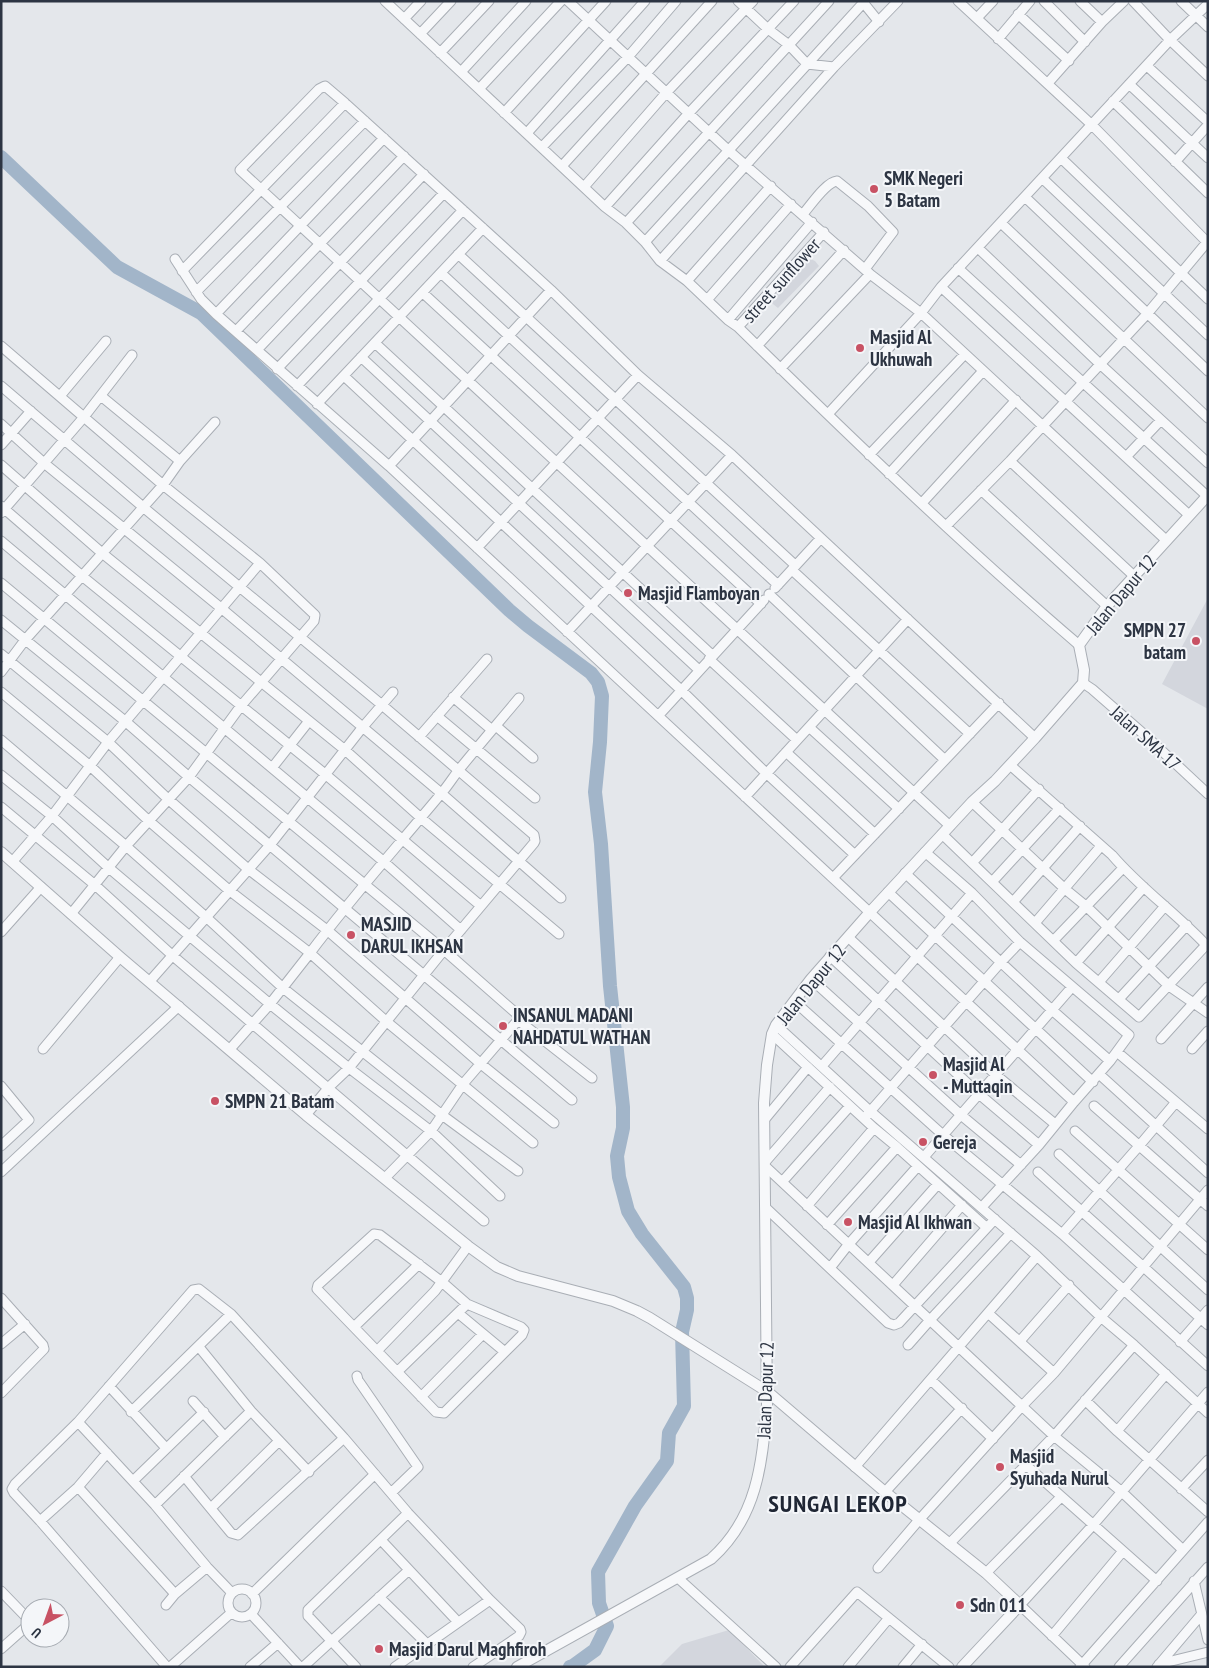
<svg xmlns="http://www.w3.org/2000/svg" width="1209" height="1668" font-family="'PT Sans Narrow',sans-serif">
<rect width="100%" height="100%" fill="#e4e7eb"/>
<path fill="#d3d6dd" d="M802,255l13,6 4,5 -41,42 -14,-11z
M1208,598v111l-46,-25z
M729,1630l36,37h-106l23,-23z"/>
<g fill="none" stroke-linecap="round" stroke-linejoin="round">
<path stroke="#a2b5c9" stroke-width="14" d="M1,157l116,110 84,46 308,297 19,16 63,47 7,9 4,14 -2,46 -5,50 6,52 9,142 13,121v21l-6,28 2,21 9,34 14,23 42,53 3,11v12l-5,22 2,74 -15,27 -2,28 -32,45 -37,66 1,31 8,23 -12,24 -22,16 -3,1"/>
<defs>
<path id="minor" d="M385,1l220,206 21,16 19,19 15,19 27,20 41,39 10,7c111,109 223,217 341,318
M568,1l160,149 142,124 51,39 245,227
M738,1l30,28 21,16 18,19 27,3
M862,1l17,21
M958,1l134,124 116,118
M1044,1l41,41
M1080,1l22,21
M1133,1l37,39 38,36
M1181,1l27,26
M1018,14l51,47
M977,18l16,-17
M404,19l17,-18
M420,34l31,-33
M998,39l32,-38
M440,53l49,-52
M1147,66l61,56
M461,72l65,-71
M1048,83l54,-61 22,-21
M1129,84l79,74
M479,89l82,-88
M1113,101l95,92
M504,113l102,-112
M527,133l118,-132
M542,147l86,-90 48,-56
M1061,158l147,141
M1175,162l33,-37
M562,166l150,-165
M1042,178l166,157
M584,187l82,-94 87,-92
M1025,197l183,174
M605,207l84,-94 105,-112
M803,214c8,-9 23,-32 34,-33l31,25 25,26 -28,37
M626,223l203,-222
M1001,223l207,195
M645,242l220,-241
M978,248l122,116 108,99
M458,254l337,311
M175,259l26,40 15,15 173,152 685,636
M660,261l174,-194 64,-66
M958,268l249,228
M182,271l163,-168
M441,273l337,312
M687,281l84,-95
M941,287l248,228
M196,292l169,-171
M423,293l338,311
M707,300l84,-96
M216,314l168,-176
M728,320l84,-98
M738,327l86,-95
M236,331l168,-175
M375,343l337,312
M1,346l162,139 97,78 55,52 -1,6 -74,86 -51,70 -63,69 -55,68
M757,346l87,-96
M257,350l167,-176
M361,357l338,313
M277,369l167,-176
M780,369l90,-95
M344,376l337,314 85,83 89,82
M1,386l142,121 239,198 152,130 1,6 -1,2 -90,107 -95,118 -20,19 -23,28
M297,386l166,-176
M60,396l46,-55
M101,396l79,65
M317,404l166,-176
M828,414l93,-101 20,-26 229,-247 38,-36
M1,424l43,39 177,145 220,185 120,105
M1,445l30,-34
M869,455l96,-101
M1126,457l35,-37
M1010,461l124,115
M1,465l101,88 243,197 76,68 138,116
M389,466l162,-176
M889,474l94,-103
M981,490l126,116
M922,503l94,-103
M1,506l81,70 243,198 156,132
M1,513l83,-96 48,-62
M946,526l64,-65 137,-147 61,-73
M1,541l382,320 78,69
M477,548l161,-173
M792,570l178,164
M1,583l443,367 74,65v5l74,58
M775,588l46,-50
M769,594l176,166
M1,620l124,101 64,56 383,323
M567,632l165,-177
M1,654l107,88 60,57 80,70 79,61 154,134 73,59
M709,659l88,81
M1,672l24,-32 138,-155 17,-24 35,-39
M1083,683l9,6 55,48 61,57
M1,692l88,73 60,56 81,70 80,62 -40,51 -40,45
M453,697l39,33
M519,698c-20,24 -41,48 -61,73 -6,8 -11,16 -18,24 -44,53 -89,103 -130,158l77,69 146,121
M437,716l98,82
M658,716l106,-116
M496,726l37,32
M809,727l90,82
M419,737l68,-78
M1,740l125,106 80,71 77,71 159,127 76,56
M786,752l89,82
M272,768l37,-47
M1,775l51,41 57,52 161,136 79,64 82,63 69,65
M745,797l163,-178
M972,802l93,87 22,18 82,79 39,27
M1,807l94,78 78,71 311,265
M950,826l-710,-656 79,-81 6,-3 20,17 206,187 87,85 94,80 303,283
M942,834l134,129 63,54 67,-72c-30,-32 -66,-57 -94,-90l-102,-90
M925,852l47,41 48,49 109,93 -19,26 -36,41 -35,43 -57,62
M13,861l39,-45 56,-74 152,-179
M972,863l67,-74
M905,873l147,137 58,51
M833,878l166,-175
M992,882l68,-74
M888,892l205,190
M1013,902l67,-76
M1035,923l66,-77
M1,932l40,-45
M848,937l148,138 59,49
M1054,940l69,-72
M830,956l149,138 60,51
M1076,963l68,-76
M811,979l150,136 60,50
M150,981l120,-136 92,-117 31,-36
M1099,982l66,-76
M1119,999l68,-74
M794,1001l149,134 119,99 146,132
M776,1025l94,86 167,145 65,62 32,27 74,68
M772,1034l102,94 23,19 89,80
M1161,1039l47,-52
M43,1049l77,-92
M1192,1049l16,-18
M1117,1052l91,77
M822,1066l150,-173
M1099,1074l109,99
M1,1086l28,34 -28,26
M1094,1106l114,100
M867,1115l134,-153 19,-20
M765,1119l43,-52
M1075,1131l133,119
M1059,1154l149,136
M924,1157l148,-170
M766,1161l64,-74
M766,1167l288,269 68,56 61,58
M1,1172l178,-166
M1038,1172l170,153
M385,1178l46,-47 32,-47 55,-64
M782,1182l68,-76
M807,1206l67,-78
M766,1208l122,115 6,2 5,-2 96,-104
M827,1225l70,-78
M374,1234l6,1 62,47 25,22 54,23 3,3 -2,5 -78,78 -8,-1 -119,-123 1,-4z
M1062,1234l77,-88 37,-44
M869,1262l69,-78
M830,1268l18,-23 70,-79
M893,1285l69,-80
M1,1298l42,47 1,4 -43,44
M458,1313l47,39
M988,1313l66,60
M354,1327l65,-63
M1020,1341l49,-56
M1180,1342l28,-32
M1,1344l24,-20
M908,1345l22,-25 81,-87
M199,1347l52,64 58,61
M377,1351l58,-60 33,-45
M397,1372l70,-68
M357,1376l1,4 60,87 -27,26
M931,1380l62,59
M109,1386l57,62
M421,1397l62,-63
M1085,1400l32,31 91,81
M193,1401l32,36
M131,1412l100,-98
M78,1422l77,83 52,62 25,26
M1117,1431l49,-57
M1027,1466l130,115
M855,1467l182,-211
M184,1476l47,57 7,2 106,-97
M133,1481l71,-69
M78,1487l97,107
M1181,1489l27,-29
M885,1492l77,-84
M155,1505l96,-94
M211,1508l68,-67
M40,1521l38,-34 29,-34
M381,1540l77,82
M949,1544l105,-108 80,-91
M878,1568l41,-48 103,-114 32,-33 154,-183
M986,1573l75,-76
M678,1578l98,89
M1194,1581l14,59
M228 1603a14 14 0 1 1 28 0a14 14 0 1 1-28 0Z
M1,1591l29,30 -2,4 -27,24
M252,1594l123,-120
M379,1597l47,46
M166,1605l9,-11 32,-27
M251,1614l49,53
M1052,1636l71,-85
M1159,1664l49,-12
M167,1667l-127,-146 -26,-28 -2,-4 3,-5 63,-62 115,-132 6,-1 32,25 113,124 64,75 82,87 30,29 1,3 -2,4 -46,31
M170,1667l61,-54
M250,1667l28,-24
M303,1667l106,-97
M356,1667l-48,-51v-6l100,-97
M395,1667l95,-67
M790,1667l67,-75 92,75
M848,1667l41,-49
M903,1667l19,-23
M1080,1667l128,-145
M1085,1667l-65,-62 73,-80 115,-133
M1119,1667l89,-100
M1157,1667l44,-52"/>
<path id="tertiary" d="M1,852l119,105 186,158 162,131 29,21 21,9 95,25 24,10 13,7 118,74 117,100 101,81 34,32 -58,62
M517,1667l194,-108c47,-42 51,-96 56,-154l-3,-302 3,-38 5,-31 4,-9 35,-46 59,-67 102,-110 23,-21 40,-43 48,-55 1,-13 -5,-25 28,-39 101,-111"/>
</defs>
<use href="#minor" stroke="#a9aeb5" stroke-width="11"/>
<use href="#tertiary" stroke="#a9aeb5" stroke-width="12"/>
<use href="#minor" stroke="#f7f8fa" stroke-width="9"/>
<use href="#tertiary" stroke="#f7f8fa" stroke-width="10"/>
</g>
<g fill="#c85264" stroke="#f4f6f9" stroke-width="2">
<circle cx="874" cy="189" r="5"/>
<circle cx="860" cy="348" r="5"/>
<circle cx="628" cy="593" r="5"/>
<circle cx="1196" cy="641" r="5"/>
<circle cx="351" cy="935" r="5"/>
<circle cx="503" cy="1026" r="5"/>
<circle cx="933" cy="1075" r="5"/>
<circle cx="215" cy="1101" r="5"/>
<circle cx="923" cy="1142" r="5"/>
<circle cx="848" cy="1222" r="5"/>
<circle cx="1000" cy="1467" r="5"/>
<circle cx="960" cy="1605" r="5"/>
<circle cx="379" cy="1649" r="5"/>
</g>
<g text-anchor="middle" stroke-width="4" stroke-linejoin="round" paint-order="stroke">
<g font-size="19" font-weight="bold" fill="#2d3543" stroke="#f4f6f9" text-anchor="start">
<text x="884" y="185">SMK Negeri<tspan x="884" dy="22">5 Batam</tspan></text>
<text x="870" y="344">Masjid Al<tspan x="870" dy="22">Ukhuwah</tspan></text>
<text x="638" y="600">Masjid Flamboyan</text>
<text x="1186" y="637" text-anchor="end">SMPN 27<tspan x="1186" dy="22">batam</tspan></text>
<text x="361" y="931">MASJID<tspan x="361" dy="22">DARUL IKHSAN</tspan></text>
<text x="513" y="1022">INSANUL MADANI<tspan x="513" dy="22">NAHDATUL WATHAN</tspan></text>
<text x="943" y="1071">Masjid Al<tspan x="943" dy="22">- Muttaqin</tspan></text>
<text x="225" y="1108">SMPN 21 Batam</text>
<text x="933" y="1149">Gereja</text>
<text x="858" y="1229">Masjid Al Ikhwan</text>
<text x="1010" y="1463">Masjid<tspan x="1010" dy="22">Syuhada Nurul</tspan></text>
<text x="970" y="1612">Sdn 011</text>
<text x="389" y="1656">Masjid Darul Maghfiroh</text>
</g>
<g font-size="19" fill="#2d3543" stroke="#f4f6f9">
<text transform="translate(781 280) rotate(-48)" y="7">street sunflower</text>
<text transform="translate(1121 594) rotate(-50)" y="7">Jalan Dapur 12</text>
<text transform="translate(1146 738) rotate(42)" y="7">Jalan SMA 17</text>
<text transform="translate(811 984) rotate(-51)" y="7">Jalan Dapur 12</text>
<text transform="translate(765 1390) rotate(-88)" y="7">Jalan Dapur 12</text>
</g>
<g font-size="24" font-weight="bold" letter-spacing="1" fill="#1f2634" stroke="#f4f6f9">
<text x="838" y="1512">SUNGAI LEKOP</text>
</g>
</g>
<rect width="1209" height="1668" fill="none" stroke="#2d3543" stroke-width="5"/>
<g transform="translate(45 1623) rotate(221)"><circle r="24" fill="#f4f6f9" stroke="#a4a9b0"/>
<path d="M0-4L9 19L0 12L-9 19Z" fill="#c85264"/>
<text y="-8" font-size="14" font-weight="bold" text-anchor="middle" fill="#2d3543">U</text>
</g>
</svg>
